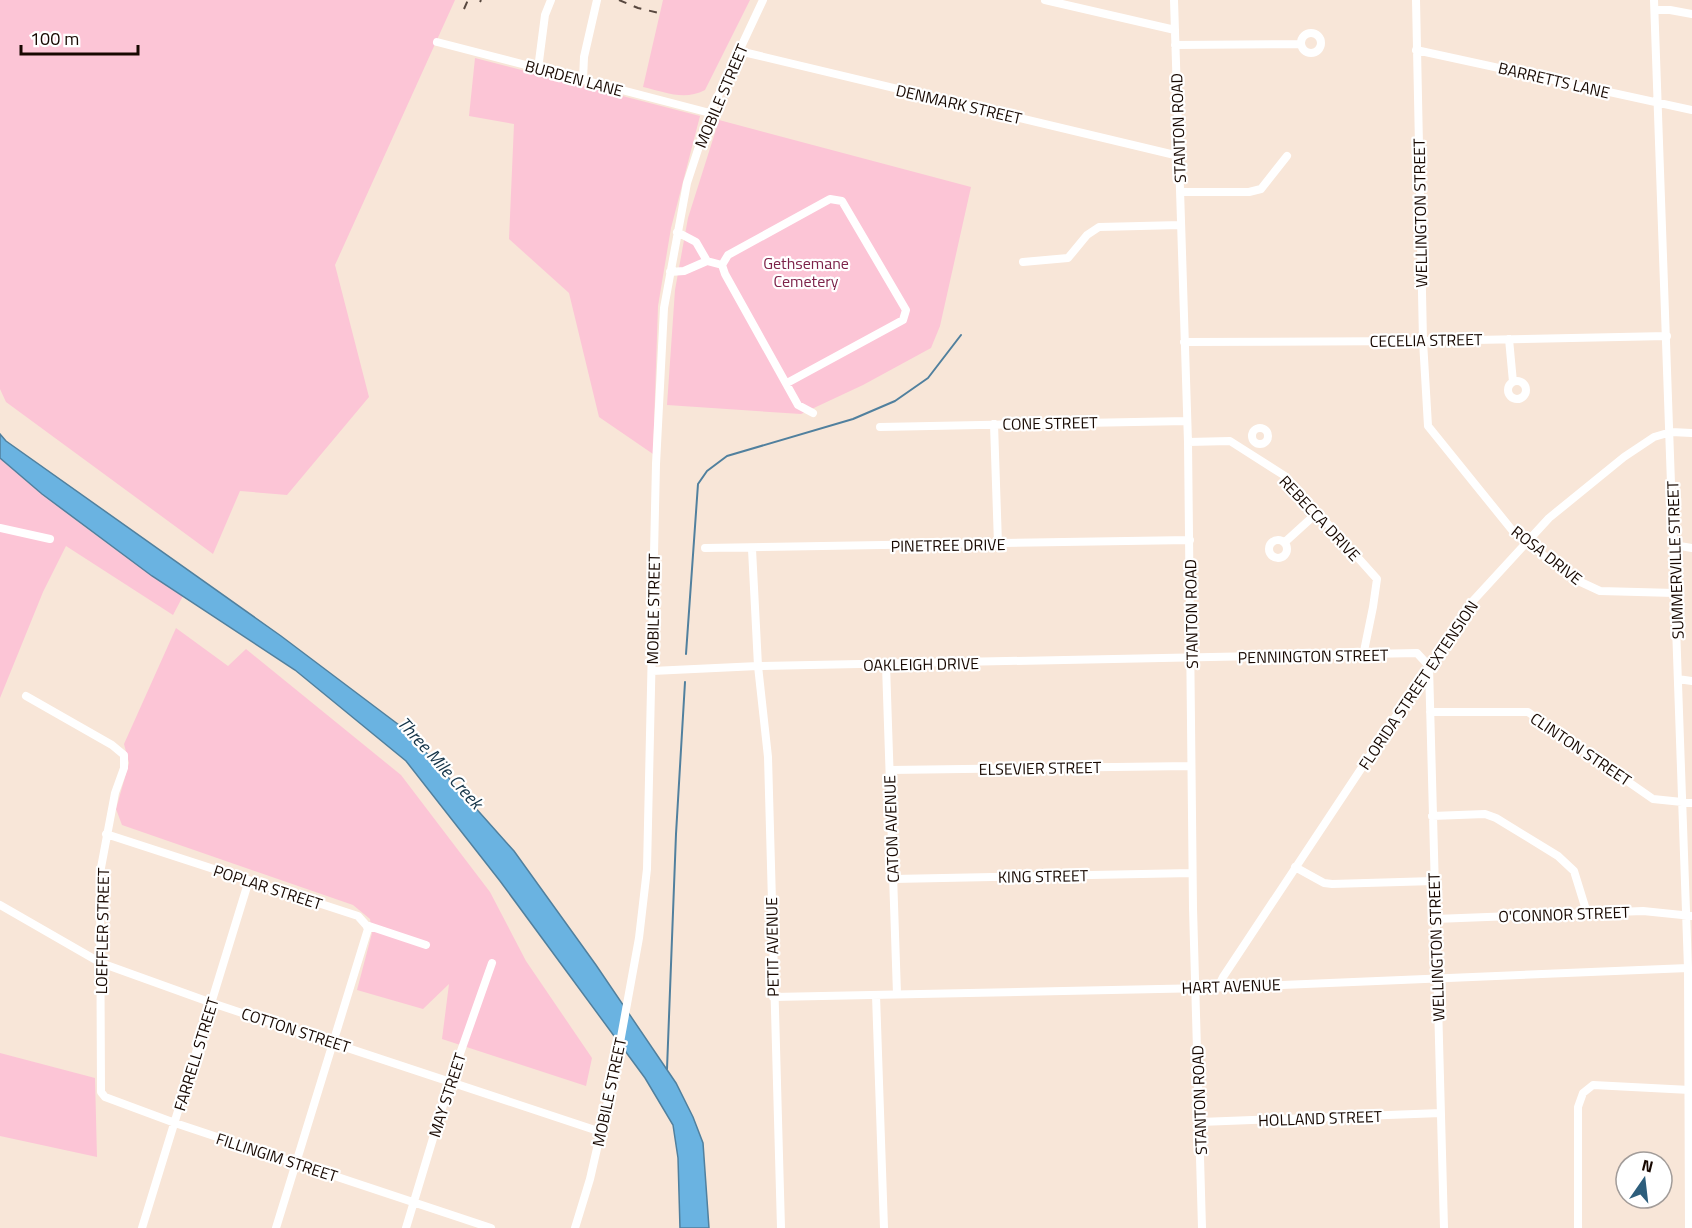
<svg xmlns="http://www.w3.org/2000/svg" width="1692" height="1228" font-family="'Titillium Web',sans-serif">
<rect width="100%" height="100%" fill="#f8e6d8"/>
<path fill="#fcc5d6" d="M0,0h455l-120,265 34,132 -82,98 -47,-4 -27,63 -207,-152 -6,-13z
M663,0h87l-45,90c-21,11 -40,2 -62,-3z
M475,58l225,58 -29,112 -13,78 -5,148 -54,-37 -30,-124 -60,-54 5,-115 -45,-8z
M719,120l252,67 -31,139 -9,22 -68,37 -62,29 -134,-9 8,-115 13,-72z
M0,458c58,50 119,96 183,138l-10,19 -107,-69 -23,46 -43,106z
M176,628l52,38 18,-17 155,126 89,117 36,69 66,97 -6,28 -144,-47 7,-55 -26,25 -66,-19 15,-57 -2,-14 -17,-14 -231,-80 -6,-16 13,-46 -5,-19z
M0,1053l95,25 2,79 -97,-21z"/>
<path fill="#6ab3e1" stroke="#51809e" stroke-width="1.5" d="M0,434l6,7 275,195 126,95 107,120 82,114 80,118 17,34 10,26 6,85h-29l-2,-70 -5,-33 -28,-47 -145,-197 -94,-120 -111,-91 -143,-94 -110,-82 -42,-36z"/>
<g fill="none" stroke-linecap="round" stroke-linejoin="round">
<path stroke="#51809e" stroke-width="2" d="M686,654l12,-170 9,-13 20,-15 126,-37 42,-18 33,-23 33,-43
M667,1069l9,-235 9,-152"/>
<path stroke="#fff" stroke-width="8" d="M1045,0l130,30
M1174,0l14,442 5,466 9,320
M1416,0l7,341 5,85 84,104 60,48 28,13 75,2
M1654,0l34,968 1,260
M1655,10h15l22,4
M1301 43a10 10 0 1 1 20 0a10 10 0 1 1-20 0Z
M437,42l273,71
M1175,45l126,-1
M1416,50l276,60
M739,51l440,105
M538,69l7,-54 6,-15
M583,80l1,-23 13,-57
M1180,192h69l12,-3 26,-33
M677,232l19,10 11,19 15,4 3,9 73,131 15,8
M1023,262l45,-4 19,-23 12,-8 82,-2
M722,265l6,-10 102,-56 12,2 64,109 -3,10 -116,63
M670,272l14,-1 23,-10
M1509,339l4,43
M1184,342l239,-1 244,-5
M1508 390a9 9 0 1 1 18 0a9 9 0 1 1-18 0Z
M994,424l4,120
M880,427l307,-6
M1252 436a8 8 0 1 1 16 0a8 8 0 1 1-16 0Z
M1188,442l42,-1 55,35 92,103 -4,28 -10,49
M0,528l50,11
M1269 549a9 9 0 1 1 18 0a9 9 0 1 1-18 0Z
M1285,542l33,-30
M1674,545l18,3
M705,548l485,-8
M752,549l6,117 10,91 13,471
M886,665l11,329
M652,671l106,-5 659,-13 12,13 15,562
M1678,679l14,2
M26,696l86,49 12,10v13l-9,25 -15,80 1,219 4,5 70,26 316,105
M1430,712h98l125,87 39,4
M890,770l301,-4
M1432,816l53,-2 11,4 62,38 16,15 13,42
M106,834l252,82 8,9 60,20
M1295,867l29,16 8,1 102,-3
M893,879l299,-6
M0,905l101,58 111,40 389,129
M1435,919l208,-8 49,5
M1218,987l5,-10 248,-374 78,-85 75,-61 30,-20 17,-5 21,1
M876,995l8,233
M773,997l434,-9 481,-20
M1200,1122l241,-9
M142,1228l107,-348
M276,1228l92,-299 -2,-4
M406,1228l44,-146 42,-119
M575,1228l15,-49 25,-109 24,-132 8,-69 9,-405 8,-156 23,-125 23,-70 53,-113
M1578,1228v-121l5,-14 10,-8 97,5"/>
<path stroke="#58483f" stroke-width="2" stroke-dasharray="8 8" stroke-linecap="butt" d="M619,0l19,8 21,5
M480,2l1,-2
M464,9l4,-9"/>
</g>
<g text-anchor="middle" stroke-width="4.5" stroke-linejoin="round" paint-order="stroke">
<g font-size="16" fill="#170801" stroke="#fff">
<text transform="translate(574 78) rotate(15)" y="6">BURDEN LANE</text>
<text transform="translate(1554 80) rotate(13)" y="6">BARRETTS LANE</text>
<text transform="translate(721 96) rotate(-67)" y="6">MOBILE STREET</text>
<text transform="translate(959 104) rotate(13)" y="6">DENMARK STREET</text>
<text transform="translate(1178 128) rotate(-92)" y="6">STANTON ROAD</text>
<text transform="translate(1420 213) rotate(-91)" y="6">WELLINGTON STREET</text>
<text transform="translate(1426 340) rotate(-1)" y="6">CECELIA STREET</text>
<text transform="translate(1050 423) rotate(-1)" y="6">CONE STREET</text>
<text transform="translate(1320 518) rotate(47)" y="6">REBECCA DRIVE</text>
<text transform="translate(948 545) rotate(-1)" y="6">PINETREE DRIVE</text>
<text transform="translate(1547 555) rotate(38)" y="6">ROSA DRIVE</text>
<text transform="translate(1675 560) rotate(-92)" y="6">SUMMERVILLE STREET</text>
<text transform="translate(653 609) rotate(-89)" y="6">MOBILE STREET</text>
<text transform="translate(1191 614) rotate(-91)" y="6">STANTON ROAD</text>
<text transform="translate(1313 656) rotate(-1)" y="6">PENNINGTON STREET</text>
<text transform="translate(921 664) rotate(-1)" y="6">OAKLEIGH DRIVE</text>
<text transform="translate(1418 685) rotate(-56)" y="6">FLORIDA STREET EXTENSION</text>
<text transform="translate(1581 749) rotate(34)" y="6">CLINTON STREET</text>
<text transform="translate(1040 768) rotate(-1)" y="6">ELSEVIER STREET</text>
<text transform="translate(891 829) rotate(-92)" y="6">CATON AVENUE</text>
<text transform="translate(1043 876) rotate(-1)" y="6">KING STREET</text>
<text transform="translate(268 887) rotate(18)" y="6">POPLAR STREET</text>
<text transform="translate(1564 914) rotate(-2)" y="6">O'CONNOR STREET</text>
<text transform="translate(102 931) rotate(-89)" y="6">LOEFFLER STREET</text>
<text transform="translate(772 947) rotate(-91)" y="6">PETIT AVENUE</text>
<text transform="translate(1436 947) rotate(-92)" y="6">WELLINGTON STREET</text>
<text transform="translate(1231 986) rotate(-2)" y="6">HART AVENUE</text>
<text transform="translate(296 1030) rotate(18)" y="6">COTTON STREET</text>
<text transform="translate(196 1054) rotate(-73)" y="6">FARRELL STREET</text>
<text transform="translate(609 1092) rotate(-78)" y="6">MOBILE STREET</text>
<text transform="translate(447 1095) rotate(-72)" y="6">MAY STREET</text>
<text transform="translate(1199 1100) rotate(-92)" y="6">STANTON ROAD</text>
<text transform="translate(1320 1118) rotate(-2)" y="6">HOLLAND STREET</text>
<text transform="translate(277 1157) rotate(18)" y="6">FILLINGIM STREET</text>
</g>
<g font-size="16" fill="#7d234a" stroke="#fff">
<text x="806" y="269">Gethsemane<tspan x="806" dy="18">Cemetery</tspan></text>
</g>
<g font-size="18" font-style="italic" fill="#143448" stroke="#fff">
<text transform="translate(440 763) rotate(48)" y="6">Three Mile Creek</text>
</g>
</g>
<g transform="translate(1644 1180) rotate(14)"><circle r="28" fill="#ffffff" stroke="#a29c99" stroke-width="1.5"/>
<path d="M0-4.5L10 22L0 15L-10 22Z" fill="#2d5e7c"/>
<text y="-9" font-size="16" font-weight="bold" text-anchor="middle" fill="#170801">N</text>
</g>
<path d="M21 45v9h117v-9" fill="none" stroke="#170801" stroke-width="3"/>
<text x="30" y="45" font-size="18" fill="#170801" stroke="#ffffff" stroke-width="4.5" paint-order="stroke">100 m</text>
</svg>
